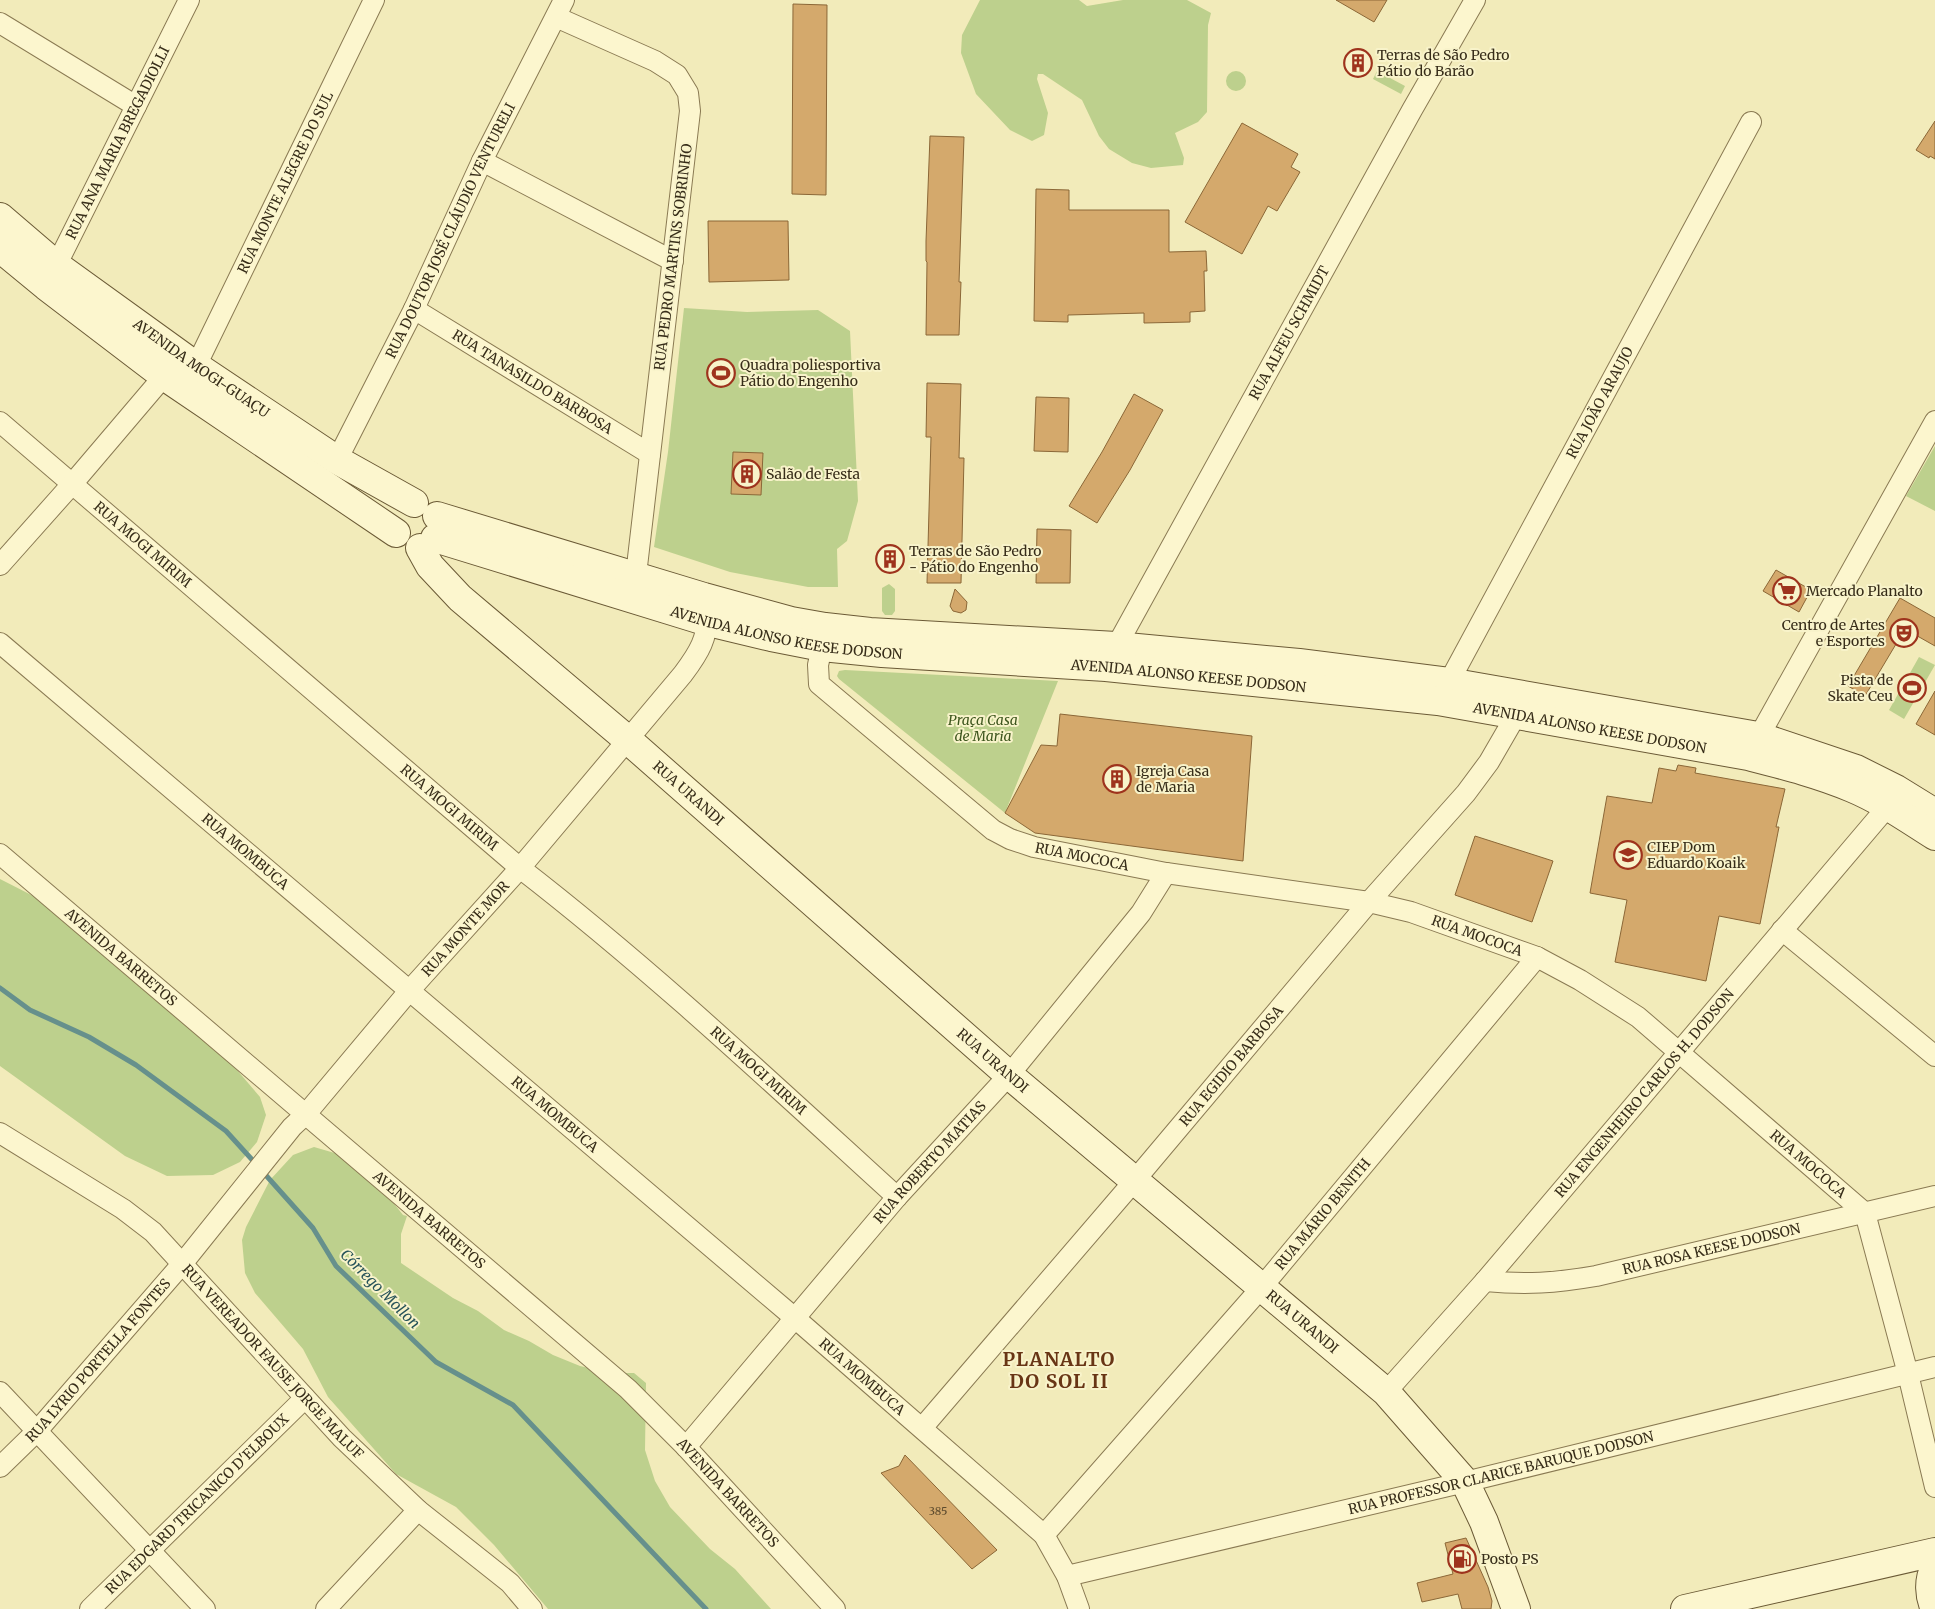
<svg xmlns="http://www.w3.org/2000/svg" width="1935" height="1609" font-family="Merriweather,serif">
<rect width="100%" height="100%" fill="#f2ebba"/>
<path fill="#bdd08d" d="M980,0h99l8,6 36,-6h64l24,13 -3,12 -1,87 -9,10 -23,11 9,25 -1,7 -32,3 -19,-5 -23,-14 -10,-13 -17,-36 -39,-26h-5l-1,5 11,34 -4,22 -12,6 -22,-11 -34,-36 -15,-41 1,-18z
M1377,71l28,15 -4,8 -28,-15z
M1226 81a10 10 0 1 1 20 0a10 10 0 1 1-20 0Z
M684,308l63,4 71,-2 32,21 8,170 -11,40 -10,8 1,38h-30l-78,-15 -76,-25 14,-95z
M1935,446v65l-29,-15z
M889,584l6,5v22l-3,4h-7l-3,-4v-23z
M1919,657l16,8 -31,54 -15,-9z
M845,670l213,11 -53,132 -166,-134 -2,-3 2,-5z
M0,879l45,23 169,141 46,54 6,18 -9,27 -17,20 -27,13 -46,1 -42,-20 -125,-90z
M314,1147l24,7 50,42 15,19 4,1 -6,18v29l52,35 25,13 26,19 25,11 24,14 27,11 30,7h24l12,10 -1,67 10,31 15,26 40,42 25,20 36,40h-223l-54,-64 -38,-38 -60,-33 -68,-77 -25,-48 -48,-56 -10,-20 -3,-33 4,-13 24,-47 23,-25z"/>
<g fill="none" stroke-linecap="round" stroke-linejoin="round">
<path stroke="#66908c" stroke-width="5" d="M0,988l30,22 59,27 47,28 90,66 30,33
M263,1172l50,56 23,38 100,96 77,43 193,204"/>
</g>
<path fill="#d4a96c" stroke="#8b6737" d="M1336,0h51l-13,22z
M793,4l34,1 -1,190 -34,-1z
M1935,121v38l-5,-3 -1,2 -13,-8z
M1242,123l56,31 -7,13 9,5 -23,39 -9,-5 -26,48 -57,-32z
M930,136l34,1 -5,145h2l-2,53h-33l1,-73 -1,-1v-20z
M1036,189l33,1v20h100v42l37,-1 1,20h-3l1,40 -15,1v10l-46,1v-10l-76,2v7l-34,-1z
M708,221h80l1,59 -80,2z
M927,383l34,1 -2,74h5l-3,125h-34l4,-146h-5z
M1134,394l29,16 -33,60 -33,53 -28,-17 33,-54z
M1036,397l33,1 -1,54 -34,-1z
M733,452l30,1 -2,42 -30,-1z
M1037,529l34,1 -1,53h-34z
M1776,570l35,20 -12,22 -36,-21z
M955,589l12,13 -1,8 -5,3 -8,-2 -3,-5z
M1900,598l35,20v28l-30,-17 -40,67 -17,-10z
M1935,691v44l-19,-11z
M1060,714l192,22 -9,125 -208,-28 -30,-20 36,-68 16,1z
M1678,765l18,3 -1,5 90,16 -9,38h3l-19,97 -41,-8 -13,65 -91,-19 12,-62 -37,-7 17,-97 45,7 7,-35 17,3z
M1475,836l78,25 -21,61 -77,-27z
M905,1455l92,95 -25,19 -91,-96 18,-7z
M1466,1538l22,49 4,14 -1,8h-29l-4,-15 -36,8 -5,-19 36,-9 -8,-31z"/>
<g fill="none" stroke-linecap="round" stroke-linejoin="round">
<defs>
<g id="street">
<path d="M556,17l99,44 22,14 11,18 2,18 -54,464"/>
<path d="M0,23l136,83"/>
<path d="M482,161l191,100"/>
<path id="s1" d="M51,276l138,-276"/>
<path id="s2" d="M414,309l236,145"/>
<path id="s3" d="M196,366l178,-366"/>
<path id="s4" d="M0,422l520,446c132,102 254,217 377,329"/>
<path id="s5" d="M337,460l77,-151 68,-148 82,-161"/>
<path d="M0,565l73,-82 91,-107"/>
<path id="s6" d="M0,643l796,676 248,216 23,41 12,33"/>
<path id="s7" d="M822,647l-4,18 1,19 174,146 17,9 24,8 132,26 203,29 42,10 126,45 43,23 58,37 227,196 43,161 27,113"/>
<path id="s8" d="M1111,656l301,-546 63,-110"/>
<path id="s9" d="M1443,693l308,-571"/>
<path d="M1753,747l182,-326"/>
<path id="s10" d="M0,854l628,535 58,58 149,162"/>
<path d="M1782,930l153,126"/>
<path id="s11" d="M0,1133l123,76 30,23 189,206 76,72 92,73 22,26"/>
<path id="s12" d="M1485,1281c41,4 70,2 111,-5l339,-80"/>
<path d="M0,1392l205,217"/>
<path id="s13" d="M1386,1392l99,-111 403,-475 5,-11"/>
<path id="s14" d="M922,1428l213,-248 234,-278 97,-109 23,-31 33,-57"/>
<path id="s15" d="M686,1447l211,-250 112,-122 132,-162 25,-40"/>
<path id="s16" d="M0,1467l37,-36 145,-167 110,-137 14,-13 103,-123 111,-123 163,-194c15,-20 27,-38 23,-64"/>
<path id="s17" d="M1044,1535l217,-247 276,-331"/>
<path id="s18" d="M1067,1576l398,-94 470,-115"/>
<path id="s19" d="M90,1609l215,-211"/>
<path d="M326,1609l92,-99"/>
</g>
<g id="secondary">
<path id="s20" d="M0,217l56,48 140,101 141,94 77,43"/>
<path d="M0,248l46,38 118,90 232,157"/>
<path d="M437,516l267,81 87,24 34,6 45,5 246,14 183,17 150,19 309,54 98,33 40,20 39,24"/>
<path id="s21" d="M435,538l273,84 63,15 51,10 60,6 224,14 332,34 310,55c35,9 71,18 104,32 29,12 56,31 83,48"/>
<path id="s22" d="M420,548l10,18 30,32 168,142 381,335 377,317 79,90 19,40 32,87"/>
<path d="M1685,1609l250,-57"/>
<path d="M1935,1609c-6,-13 -7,-29 0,-42"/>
</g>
</defs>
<use href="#street" stroke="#8a7a53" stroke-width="22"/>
<use href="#secondary" stroke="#6b5a36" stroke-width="30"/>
<use href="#street" stroke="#fcf6ce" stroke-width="20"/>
<use href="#secondary" stroke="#fcf6ce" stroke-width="28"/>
</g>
<defs>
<symbol id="building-ring" viewBox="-11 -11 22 22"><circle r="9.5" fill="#f8f3ca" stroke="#9e331d" stroke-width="1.5"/><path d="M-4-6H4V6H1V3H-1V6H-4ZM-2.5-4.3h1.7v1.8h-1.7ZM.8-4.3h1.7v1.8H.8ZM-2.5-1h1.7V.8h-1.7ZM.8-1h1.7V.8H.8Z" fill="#9e331d"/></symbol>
<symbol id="stadium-ring" viewBox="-11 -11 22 22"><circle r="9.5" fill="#f8f3ca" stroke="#9e331d" stroke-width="1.5"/><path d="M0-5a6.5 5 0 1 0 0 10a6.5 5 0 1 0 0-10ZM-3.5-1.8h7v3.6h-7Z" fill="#9e331d"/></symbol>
<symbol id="supermarket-ring" viewBox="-11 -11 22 22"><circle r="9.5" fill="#f8f3ca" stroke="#9e331d" stroke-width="1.5"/><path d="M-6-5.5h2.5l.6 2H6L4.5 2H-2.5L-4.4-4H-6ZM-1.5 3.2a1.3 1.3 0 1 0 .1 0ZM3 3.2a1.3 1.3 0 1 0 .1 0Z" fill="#9e331d"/></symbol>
<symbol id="theatre-ring" viewBox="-11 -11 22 22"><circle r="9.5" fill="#f8f3ca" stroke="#9e331d" stroke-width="1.5"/><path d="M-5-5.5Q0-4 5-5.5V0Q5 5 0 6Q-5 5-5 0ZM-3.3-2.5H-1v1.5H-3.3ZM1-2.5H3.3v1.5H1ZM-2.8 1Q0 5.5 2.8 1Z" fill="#9e331d"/></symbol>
<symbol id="school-ring" viewBox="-11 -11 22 22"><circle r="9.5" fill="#f8f3ca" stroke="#9e331d" stroke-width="1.5"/><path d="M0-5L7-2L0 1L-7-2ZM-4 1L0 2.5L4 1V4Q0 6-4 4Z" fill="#9e331d"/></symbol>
<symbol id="fuel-ring" viewBox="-11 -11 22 22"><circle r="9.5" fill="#f8f3ca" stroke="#9e331d" stroke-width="1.5"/><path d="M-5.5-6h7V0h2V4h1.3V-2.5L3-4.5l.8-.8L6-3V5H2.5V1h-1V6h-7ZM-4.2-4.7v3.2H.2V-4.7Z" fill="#9e331d"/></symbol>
</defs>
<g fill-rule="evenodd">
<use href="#building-ring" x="1342" y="47" width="32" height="32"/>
<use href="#stadium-ring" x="705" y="357" width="32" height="32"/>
<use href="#building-ring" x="731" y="458" width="32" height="32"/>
<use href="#building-ring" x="874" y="543" width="32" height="32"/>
<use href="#supermarket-ring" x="1771" y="575" width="32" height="32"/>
<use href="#theatre-ring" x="1888" y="617" width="32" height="32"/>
<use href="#stadium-ring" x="1896" y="672" width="32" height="32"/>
<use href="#building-ring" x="1101" y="763" width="32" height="32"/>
<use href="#school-ring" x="1612" y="839" width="32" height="32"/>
<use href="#fuel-ring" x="1446" y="1543" width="32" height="32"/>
</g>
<g text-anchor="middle" stroke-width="4" stroke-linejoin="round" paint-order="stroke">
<g font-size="11" fill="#5e4c2e">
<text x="938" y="1515">385</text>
</g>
<g font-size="14" fill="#372d19" stroke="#f8f3ca" text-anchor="start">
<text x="1377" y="60">Terras de São Pedro<tspan x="1377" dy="16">Pátio do Barão</tspan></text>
<text x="740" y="370">Quadra poliesportiva<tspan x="740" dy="16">Pátio do Engenho</tspan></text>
<text x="766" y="479">Salão de Festa</text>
<text x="909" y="556">Terras de São Pedro<tspan x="909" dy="16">- Pátio do Engenho</tspan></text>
<text x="1806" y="596">Mercado Planalto</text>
<text x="1885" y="630" text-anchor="end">Centro de Artes<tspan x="1885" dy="16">e Esportes</tspan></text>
<text x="1893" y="685" text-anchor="end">Pista de<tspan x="1893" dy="16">Skate Ceu</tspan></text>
<text x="1136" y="776">Igreja Casa<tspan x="1136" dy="16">de Maria</tspan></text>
<text x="1647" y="852">CIEP Dom<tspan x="1647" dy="16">Eduardo Koaik</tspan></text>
<text x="1481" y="1564">Posto PS</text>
</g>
<g font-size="14" fill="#372d19" stroke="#f8f3ca">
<text dy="5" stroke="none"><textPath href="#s1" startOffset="149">RUA ANA MARIA BREGADIOLLI</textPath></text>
<text dy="5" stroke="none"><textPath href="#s3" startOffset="204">RUA MONTE ALEGRE DO SUL</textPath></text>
<text dy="5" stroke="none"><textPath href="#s5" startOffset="256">RUA DOUTOR JOSÉ CLÁUDIO VENTURELI</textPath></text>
<text transform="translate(673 257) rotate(-83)" y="5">RUA PEDRO MARTINS SOBRINHO</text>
<text dy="5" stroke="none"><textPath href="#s8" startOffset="369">RUA ALFEU SCHMIDT</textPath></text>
<text dy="5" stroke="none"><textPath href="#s20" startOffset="252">AVENIDA MOGI-GUAÇU</textPath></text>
<text dy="5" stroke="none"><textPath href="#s2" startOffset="139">RUA TANASILDO BARBOSA</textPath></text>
<text dy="5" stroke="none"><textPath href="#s9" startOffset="330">RUA JOÃO ARAUJO</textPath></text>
<text dy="5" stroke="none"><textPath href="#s4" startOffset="188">RUA MOGI MIRIM</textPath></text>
<text dy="5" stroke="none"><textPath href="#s21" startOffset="365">AVENIDA ALONSO KEESE DODSON</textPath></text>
<text dy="5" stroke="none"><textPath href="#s21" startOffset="770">AVENIDA ALONSO KEESE DODSON</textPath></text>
<text dy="5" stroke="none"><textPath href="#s21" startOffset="1175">AVENIDA ALONSO KEESE DODSON</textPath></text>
<text dy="5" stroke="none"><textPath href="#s22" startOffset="365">RUA URANDI</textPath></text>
<text dy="5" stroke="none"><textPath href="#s4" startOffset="592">RUA MOGI MIRIM</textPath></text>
<text dy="5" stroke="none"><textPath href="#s6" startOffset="322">RUA MOMBUCA</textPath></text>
<text dy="5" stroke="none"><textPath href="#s7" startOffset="358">RUA MOCOCA</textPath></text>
<text dy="5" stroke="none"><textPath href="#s16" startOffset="712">RUA MONTE MOR</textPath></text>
<text dy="5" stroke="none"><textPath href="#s7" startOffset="762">RUA MOCOCA</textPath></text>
<text dy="5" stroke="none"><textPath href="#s10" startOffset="159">AVENIDA BARRETOS</textPath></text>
<text dy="5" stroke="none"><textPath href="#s22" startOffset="770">RUA URANDI</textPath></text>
<text dy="5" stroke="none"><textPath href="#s14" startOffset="476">RUA EGIDIO BARBOSA</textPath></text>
<text dy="5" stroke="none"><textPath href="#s4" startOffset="998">RUA MOGI MIRIM</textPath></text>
<text dy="5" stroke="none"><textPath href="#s13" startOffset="395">RUA ENGENHEIRO CARLOS H. DODSON</textPath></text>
<text dy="5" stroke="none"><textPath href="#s6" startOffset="728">RUA MOMBUCA</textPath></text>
<text dy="5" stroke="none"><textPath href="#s15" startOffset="375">RUA ROBERTO MATIAS</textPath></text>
<text dy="5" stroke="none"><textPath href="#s7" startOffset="1168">RUA MOCOCA</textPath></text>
<text dy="5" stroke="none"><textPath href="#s17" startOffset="425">RUA MÁRIO BENITH</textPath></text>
<text dy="5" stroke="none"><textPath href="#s10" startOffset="564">AVENIDA BARRETOS</textPath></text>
<text dy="5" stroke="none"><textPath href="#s12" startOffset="230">RUA ROSA KEESE DODSON</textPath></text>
<text dy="5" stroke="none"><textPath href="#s22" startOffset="1175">RUA URANDI</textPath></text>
<text dy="5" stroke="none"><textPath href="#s16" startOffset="145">RUA LYRIO PORTELLA FONTES</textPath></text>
<text dy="5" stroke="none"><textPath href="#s11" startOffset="359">RUA VEREADOR FAUSE JORGE MALUF</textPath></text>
<text dy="5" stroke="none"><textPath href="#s6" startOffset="1132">RUA MOMBUCA</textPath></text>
<text dy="5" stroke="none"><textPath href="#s18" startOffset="446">RUA PROFESSOR CLARICE BARUQUE DODSON</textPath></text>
<text dy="5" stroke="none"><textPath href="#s10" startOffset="969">AVENIDA BARRETOS</textPath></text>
<text dy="5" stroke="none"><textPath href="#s19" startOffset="150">RUA EDGARD TRICANICO D'ELBOUX</textPath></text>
</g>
<g font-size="14" font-style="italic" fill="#3e561e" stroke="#f8f3ca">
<text x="983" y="725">Praça Casa<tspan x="983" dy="16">de Maria</tspan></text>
</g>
<g font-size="15" font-style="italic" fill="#275359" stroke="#f8f3ca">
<text transform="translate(380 1289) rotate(45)" y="5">Córrego Mollon</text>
</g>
<g font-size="19" font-weight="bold" letter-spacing="1" fill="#683515" stroke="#f8f3ca">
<text x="1059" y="1366">PLANALTO<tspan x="1059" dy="22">DO SOL II</tspan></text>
</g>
</g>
</svg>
